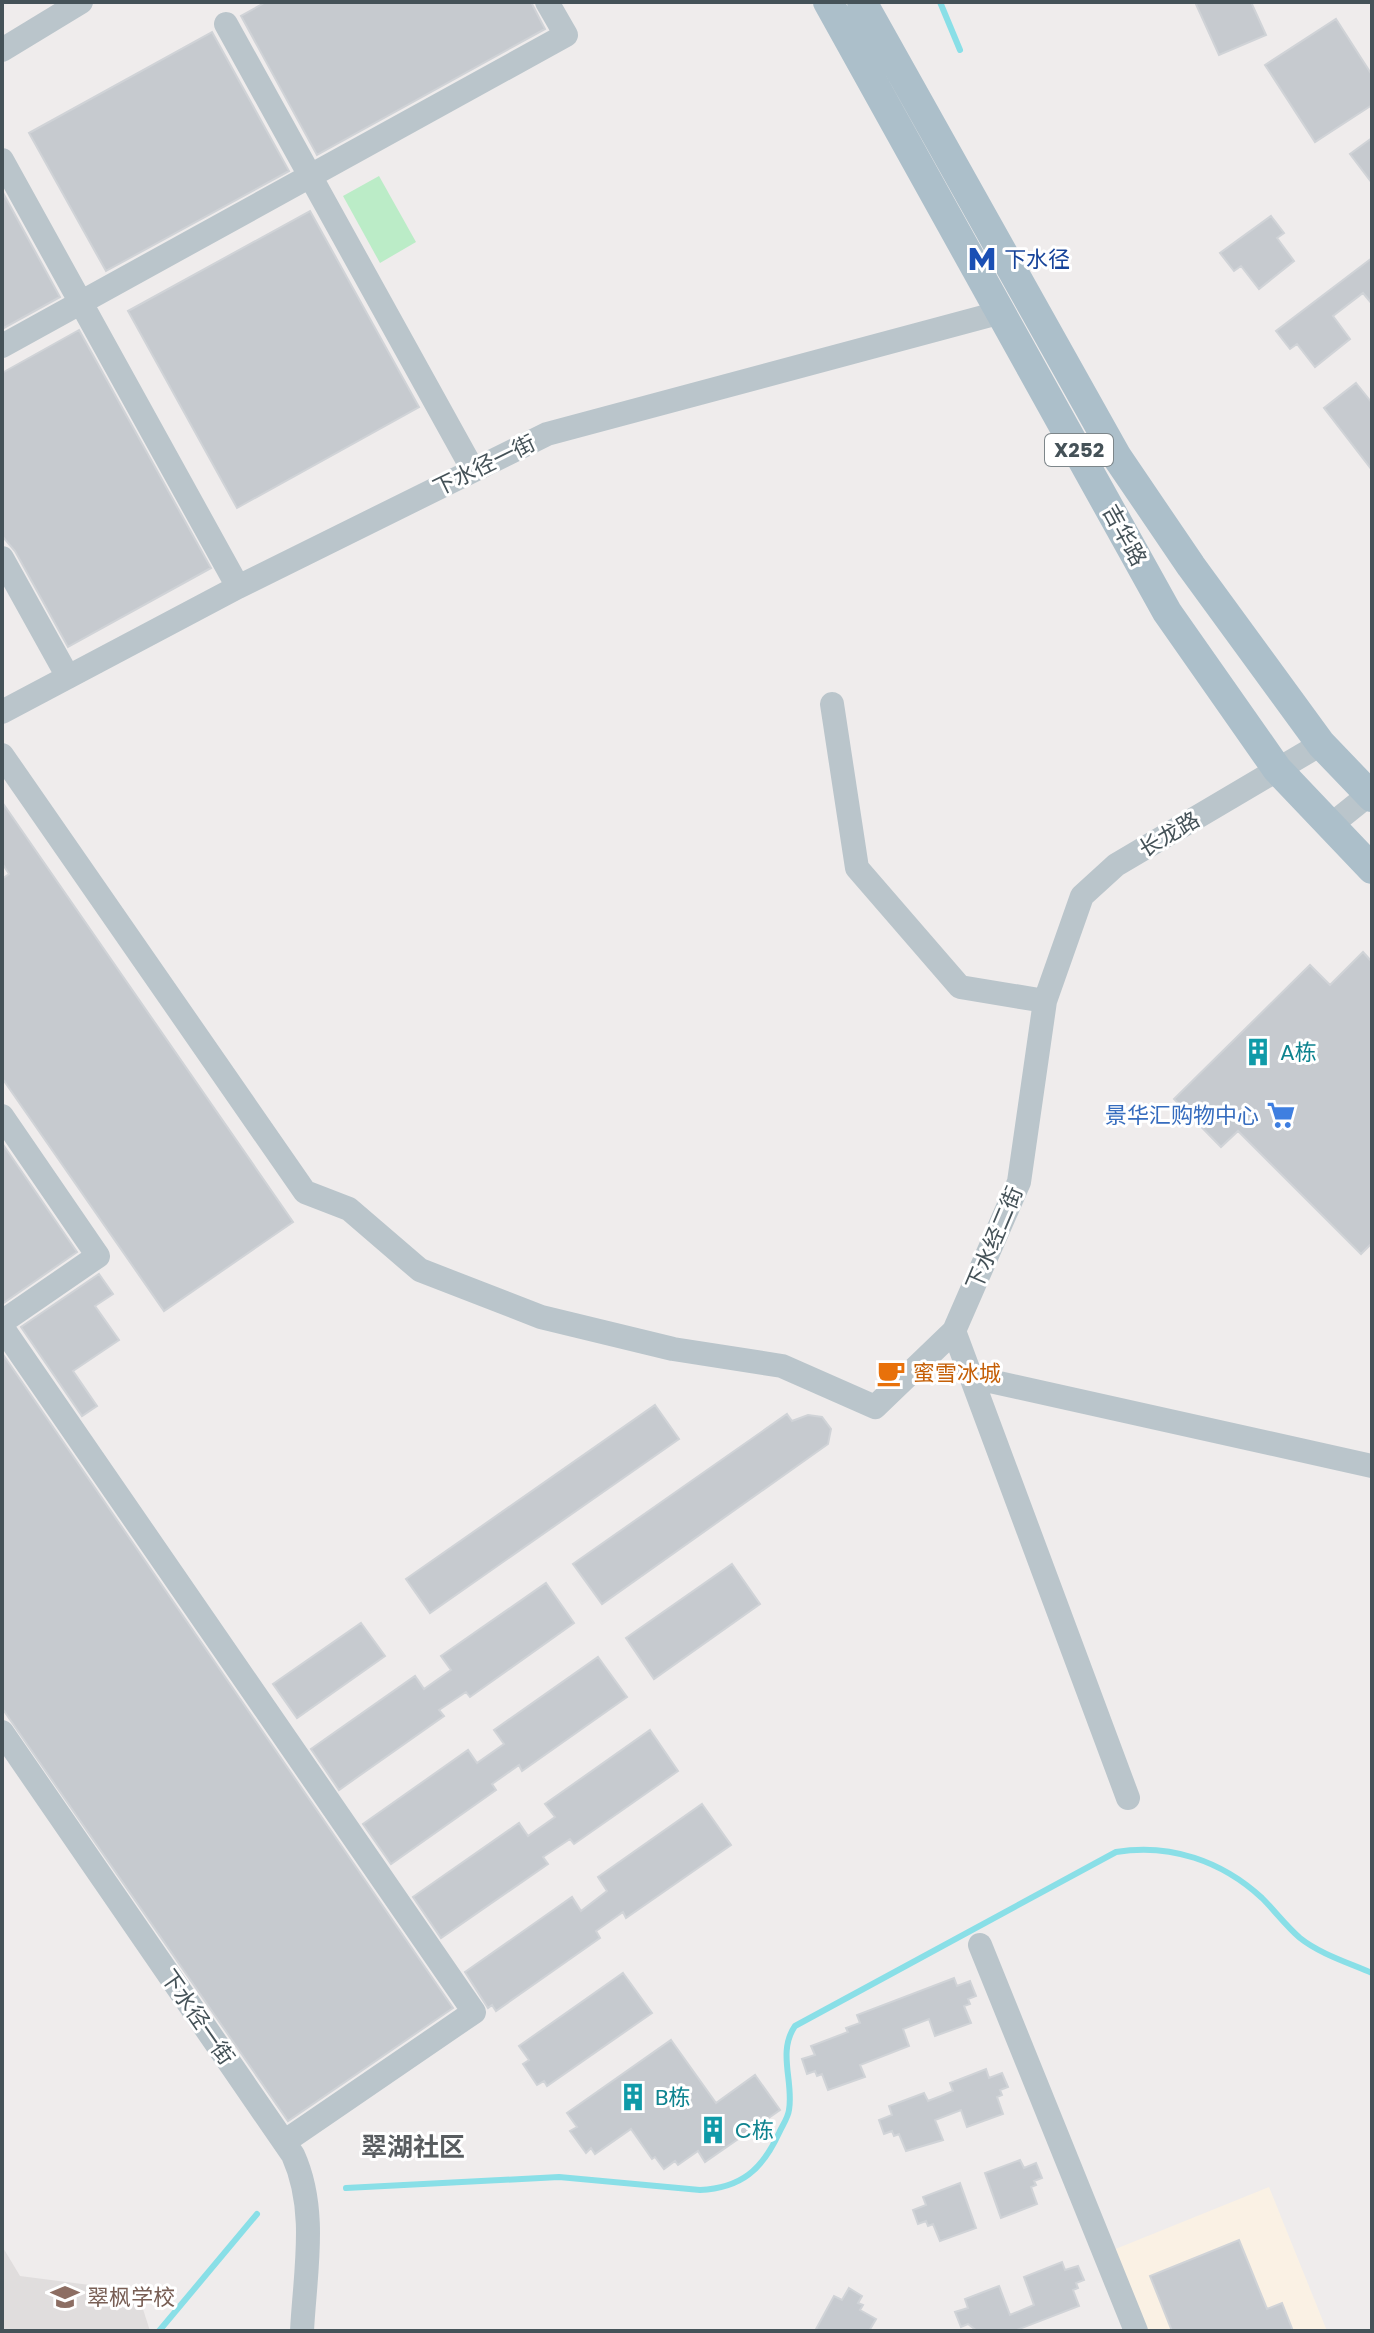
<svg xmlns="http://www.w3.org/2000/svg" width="1374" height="2333" font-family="Poppins,'Noto Sans SC',sans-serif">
<rect width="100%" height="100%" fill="#efecec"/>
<path fill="#faf1e4" d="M1269,2187l58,144h-181l-33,-81z"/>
<path fill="#e0dddd" d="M2,2246l18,30 93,12 29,18 8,25h-148z"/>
<path fill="#bbecc7" d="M379,176l37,66 -36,21 -37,-67z"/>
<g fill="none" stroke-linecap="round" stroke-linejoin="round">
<path stroke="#89dfe7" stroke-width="6" d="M940,2l20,48
M346,2188l213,-11 141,13c41,-2 62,-20 79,-57 3,-7 9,-15 10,-23 5,-28 -12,-58 6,-84l321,-174c54,-9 106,9 146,46 13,13 24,28 38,40 20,16 49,25 72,35
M159,2331l98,-117"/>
</g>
<path fill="#c6cacf" stroke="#d0d3d7" stroke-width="2" d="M266,2h265l14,27 -228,126 -76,-139z
M1195,2h56l15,33 -47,20z
M1336,19l36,56v30l-57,37 -50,-77z
M212,32l77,139 -183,100 -77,-138z
M1372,138v45l-22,-29z
M2,191l58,106 -58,32z
M310,211l109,196 -182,101 -109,-197z
M1271,216l13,17 -7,5 17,23 -35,28 -18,-23 -7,5 -14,-18z
M1372,258v46l-9,-11 -30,23 17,23 -35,28 -18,-23 -7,5 -14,-18z
M79,330l132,238 -143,79 -53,-96 -13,-15v-163z
M1356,383l16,20v67l-48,-62z
M2,802l291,420 -129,89 -162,-233v-199l7,-5 -7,-11z
M1363,952l9,10v281l-11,11 -123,-123 -17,16 -47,-48 136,-134 20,20z
M2,1143l75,109 -75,52z
M99,1274l14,20 -18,12 24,34 -46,31 24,35 -15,10 -61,-89z
M2,1353l451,655 -165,113 -286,-413z
M655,1405l24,34 -249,174 -24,-34z
M787,1414l5,7 16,-6 14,2 9,12 -3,15 -226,160 -29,-40z
M732,1564l28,40 -106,75 -28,-41z
M546,1583l28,40 -104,74 -4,-5 -27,18 5,6 -105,74 -28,-41 104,-73 9,13 27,-19 -10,-14z
M361,1623l24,33 -88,62 -24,-34z
M598,1657l29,40 -105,74 -3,-6 -27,19 4,6 -105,74 -28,-40 105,-74 9,13 27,-19 -10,-14z
M650,1730l28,41 -104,73 -4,-5 -27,18 5,7 -107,74 -28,-41 106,-74 9,13 27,-19 -10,-13z
M702,1804l29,41 -105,73 -3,-6 -27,19 4,7 -104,73 -4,-6 -4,3 -23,-36 107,-75 9,14 26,-20 -9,-14z
M623,1973l29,40 -105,73 -3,-5 -7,4 -14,-21 6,-4 -10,-14z
M954,1978l3,8 13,-5 6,15 -8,3 2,5 -6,2 7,17 -36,13 -6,-17 -26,10 6,17 -49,19 5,12 -37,13 -6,-16 -5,2 -2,-5 -8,3 -5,-15 13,-4 -4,-9 37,-14 -2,-4 14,-5 -3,-8z
M671,2040l45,63 39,-28 25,35 -75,52 -7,-11 -20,14 -3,-4 -11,8 -9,-12 -3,2 -21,-30 -36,25 -4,-6 -5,5 -16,-22 7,-4 -10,-14z
M986,2069l3,9 13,-5 6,14 -8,3 2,5 -5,2 6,17 -36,13 -6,-17 -26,10 8,20 -37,11 -7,-17 -5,2 -2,-5 -8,3 -5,-14 13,-5 -3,-9 35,-13 4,8 13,-5 12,-5 -3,-8z
M1020,2160l4,8 12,-5 6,15 -8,3 2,4 -5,2 6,17 -36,14 -16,-45z
M960,2183l16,45 -36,13 -7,-17 -5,2 -2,-5 -8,3 -5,-14 13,-5 -3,-8z
M1239,2240l28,69 15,-6 11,28h-121l-22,-55z
M1062,2262l3,8 13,-4 6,14 -8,3 2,5 -5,2 6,16 -65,25h-37l-9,-7 -7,3 -6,-15 13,-4 -3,-9 34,-13 11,29 24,-10 -10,-28z
M849,2288l13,8 -4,7 5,2 -3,5 16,9 -7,12h-54l19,-35 8,4z"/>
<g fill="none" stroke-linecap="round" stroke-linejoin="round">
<path stroke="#bac5cb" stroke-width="24" d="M226,24l247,446
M2,50l79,-48
M2,160l236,427
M2,346l564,-311 -19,-33
M2,558l66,119
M832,704l25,164 103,119 85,14
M2,712l236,-125 309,-153 455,-122
M2,755l303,437 44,17 71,61 121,47 132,32 109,17 93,41 79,-76 65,-149 26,-181 37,-105 34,-31 205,-121
M1331,825l41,-33
M2,1116l96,140 -96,66
M2,1327l472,685 -190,130
M954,1331l174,467
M972,1377l400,89
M2,1732l291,423c25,55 12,117 9,176
M980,1945l156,386"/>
<path stroke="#acbfca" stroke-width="30" d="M828,2l339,610 110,157 95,100
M862,2l255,455 74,109 130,178 51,53"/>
</g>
<defs>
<symbol id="metro-bare" viewBox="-9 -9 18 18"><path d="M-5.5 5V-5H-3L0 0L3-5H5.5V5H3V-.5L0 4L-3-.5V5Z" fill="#1a4fb4" stroke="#fff" stroke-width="2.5" paint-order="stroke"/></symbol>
<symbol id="building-bare" viewBox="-9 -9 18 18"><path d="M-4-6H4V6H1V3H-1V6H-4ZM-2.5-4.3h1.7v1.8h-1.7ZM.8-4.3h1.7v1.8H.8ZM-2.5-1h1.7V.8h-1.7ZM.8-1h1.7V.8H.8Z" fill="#0f9aa8" stroke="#fff" stroke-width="2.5" paint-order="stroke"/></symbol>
<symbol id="supermarket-bare" viewBox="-9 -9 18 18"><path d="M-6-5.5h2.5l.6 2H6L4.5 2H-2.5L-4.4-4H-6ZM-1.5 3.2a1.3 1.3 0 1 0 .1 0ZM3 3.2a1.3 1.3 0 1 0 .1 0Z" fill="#3f7fe0" stroke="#fff" stroke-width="2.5" paint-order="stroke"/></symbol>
<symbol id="cafe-bare" viewBox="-9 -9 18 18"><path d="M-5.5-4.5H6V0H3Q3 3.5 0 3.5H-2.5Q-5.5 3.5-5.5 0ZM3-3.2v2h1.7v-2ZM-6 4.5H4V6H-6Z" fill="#e8710a" stroke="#fff" stroke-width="2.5" paint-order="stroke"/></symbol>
<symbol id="school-bare" viewBox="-9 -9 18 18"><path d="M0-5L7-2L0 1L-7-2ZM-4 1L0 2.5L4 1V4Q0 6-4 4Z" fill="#8d6e63" stroke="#fff" stroke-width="2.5" paint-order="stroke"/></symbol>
</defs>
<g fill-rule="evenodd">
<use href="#metro-bare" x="962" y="239" width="40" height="40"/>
<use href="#building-bare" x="1238" y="1032" width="40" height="40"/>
<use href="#supermarket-bare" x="1261" y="1095" width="40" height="40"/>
<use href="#cafe-bare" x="871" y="1353" width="40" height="40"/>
<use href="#building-bare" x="613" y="2077" width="40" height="40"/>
<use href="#building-bare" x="693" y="2110" width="40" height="40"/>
<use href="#school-bare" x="45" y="2277" width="40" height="40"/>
</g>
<g text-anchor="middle" stroke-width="6" stroke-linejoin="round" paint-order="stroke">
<rect fill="#fff" stroke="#7d868a" stroke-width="2" x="1045" y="434" width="68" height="32" rx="6"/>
<g font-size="20" font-weight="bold" fill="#455258">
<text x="1079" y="457">X252</text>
</g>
<g font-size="22" fill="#164399" stroke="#fff" text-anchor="start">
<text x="1004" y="267">下水径</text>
</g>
<g font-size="22" fill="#455258" stroke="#fff">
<text transform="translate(484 465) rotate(-26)" y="8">下水径一街</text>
<text transform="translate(1125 535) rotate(61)" y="8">吉华路</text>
<text transform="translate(1169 834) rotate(-31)" y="8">长龙路</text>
<text transform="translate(994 1238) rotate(-67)" y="8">下水经二街</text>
<text transform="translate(198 2017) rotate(55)" y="8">下水径一街</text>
</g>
<g font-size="22" fill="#0d838f" stroke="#fff" text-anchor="start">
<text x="1280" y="1060">A栋</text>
<text x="655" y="2105">B栋</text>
<text x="735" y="2138">C栋</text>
</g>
<g font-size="22" fill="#366cbe" stroke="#fff" text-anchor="end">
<text x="1259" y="1123">景华汇购物中心</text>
</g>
<g font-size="22" fill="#c56008" stroke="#fff" text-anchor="start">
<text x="913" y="1381">蜜雪冰城</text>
</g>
<g font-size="22" fill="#785e54" stroke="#fff" text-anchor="start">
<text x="87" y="2305">翠枫学校</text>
</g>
<g font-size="26" font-weight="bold" fill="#595d60" stroke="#fff">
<text x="413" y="2156">翠湖社区</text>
</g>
</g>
<rect width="1374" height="2333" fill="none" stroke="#455258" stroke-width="8"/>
</svg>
